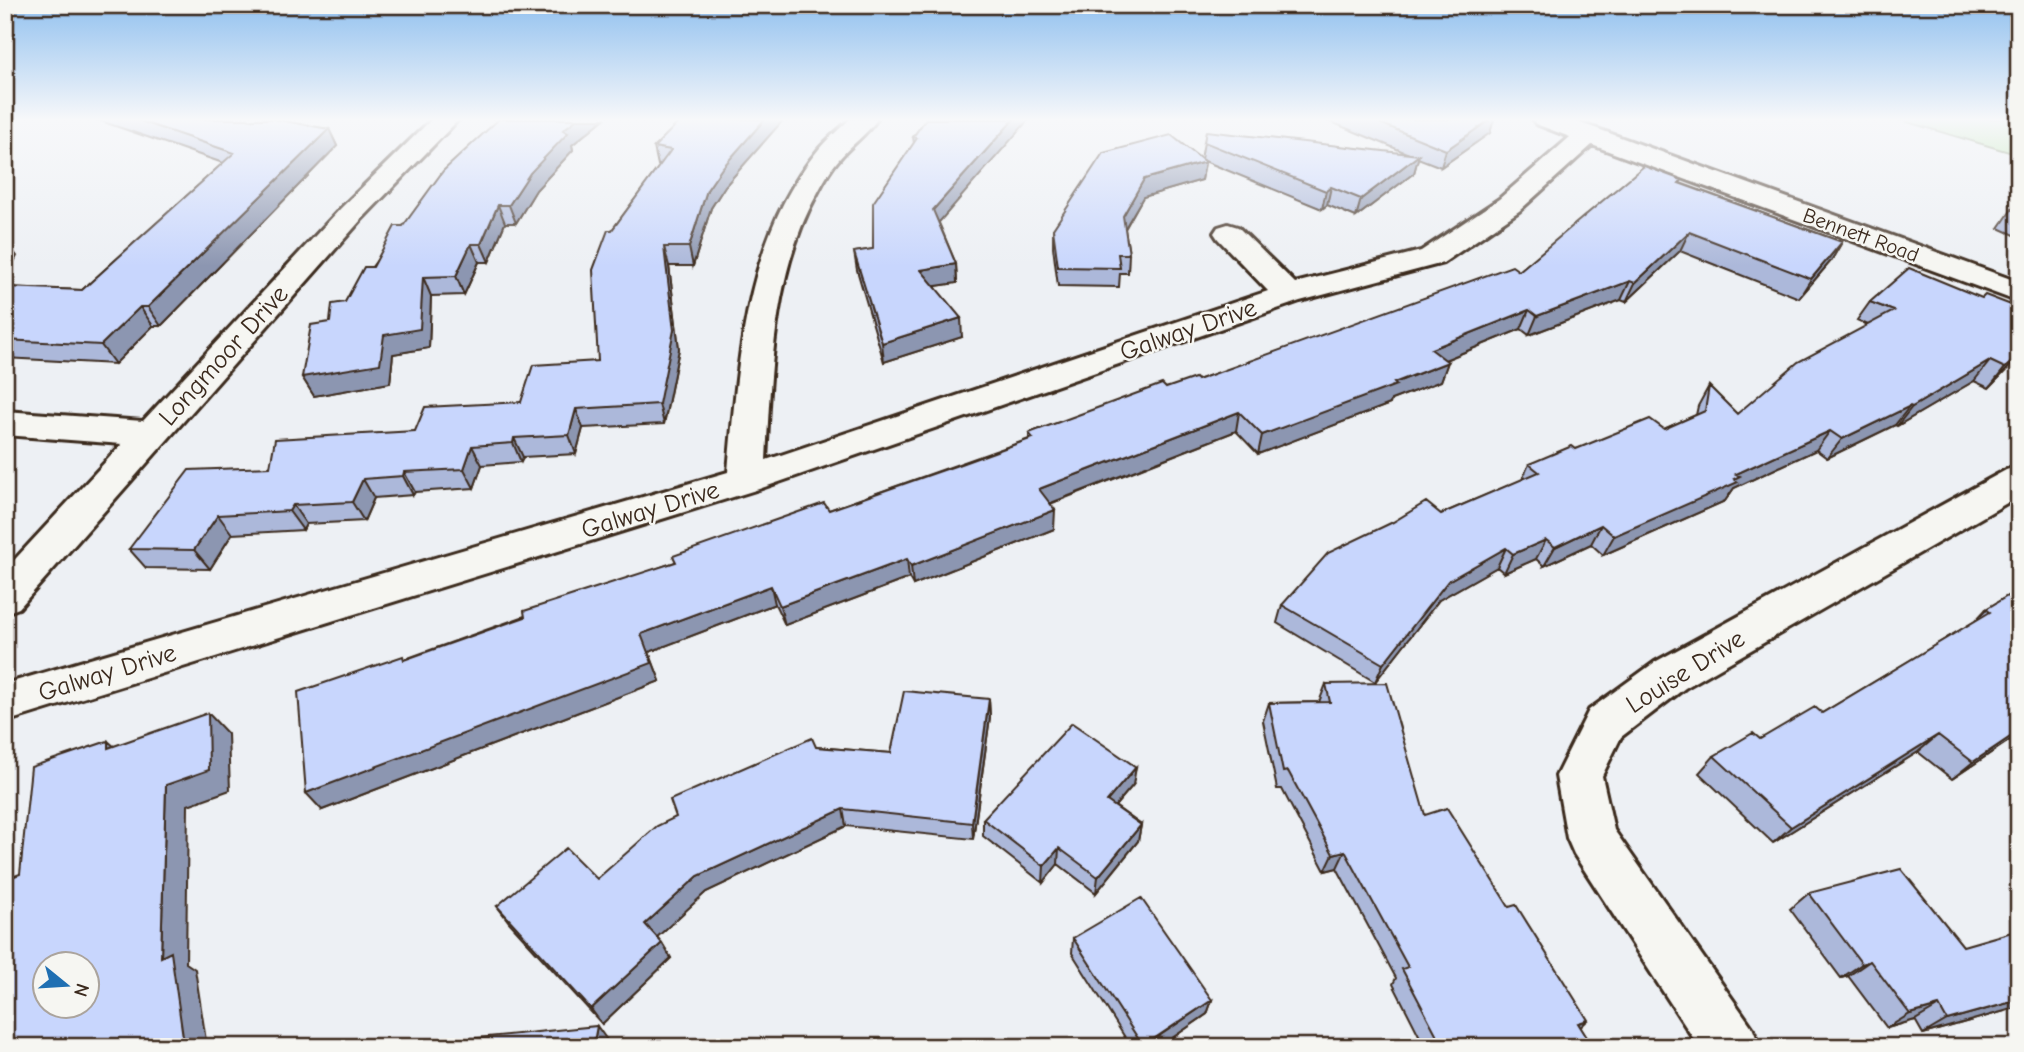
<svg xmlns="http://www.w3.org/2000/svg" width="2024" height="1052" font-family="'Comic Neue',sans-serif">
<rect width="100%" height="100%" fill="#edf0f4"/>
<filter id="ink" filterUnits="userSpaceOnUse"><feTurbulence type="fractalNoise" baseFrequency=".0143" numOctaves="2"/><feDisplacementMap in="SourceGraphic" scale="14" xChannelSelector="R" yChannelSelector="G"/><feConvolveMatrix kernelMatrix="1 2 1 2 8 2 1 2 1" color-interpolation-filters="sRGB"/></filter>
<g filter="url(#ink)">
<path fill="#b3e3a3" stroke="#778660" stroke-width="2" d="M1897,119h122v36z"/>
<g fill="none" stroke-linecap="round" stroke-linejoin="round">
<defs>
<path id="minor" d="M432,119h27l-98,101 -342,388 -14,5v-43l117,-126 -117,-9v-24l138,10 198,-213z
M850,119h27c-10,15 -25,25 -37,39 -9,10 -17,24 -23,36 -44,79 -46,178 -51,266l502,-169 -50,-52 -4,-6 4,-6 10,-3 10,3 57,56 126,-32 78,-52 71,-62 -34,-13 -4,-5h36l30,10 421,153v20l-427,-157 -73,66 -76,52 -143,38 -541,188 -754,233v-38l723,-212c10,-110 17,-234 91,-323 9,-11 21,-20 31,-30z
M2019,466v30l-334,192 -64,49 -19,39 12,54 138,197 8,20h-61l-125,-193 -7,-16 -11,-62 33,-66 66,-48 351,-192z"/>
</defs>
<use href="#minor" stroke="#3b2a1e" stroke-width="6"/>
<use href="#minor" fill="#f6f6f2" fill-rule="evenodd"/>
</g>
<path fill="#acb8da" stroke="#3b2a1e" stroke-width="2" d="M95,119h152l82,10 8,17 -176,180h-8l-38,38 -110,-6v-71l77,3 141,-127z
M499,119h105l-32,26 1,5 -37,40 -20,33h-11l-16,39h-10l-15,33 -33,1 -2,52 -36,6 -3,29 -76,13 -12,-19 28,-55 73,-96z
M682,119h102l-59,67 -14,22 -18,58h-24l10,83 -15,75 -81,4 -7,26 -53,3 -2,5 -39,3 -8,23 -59,4 -2,3 -39,3 -10,23 -58,3 -3,6 -71,4 -22,35 -64,-1 -17,-19 141,-82 145,-36 106,-29 77,-41 14,-131 48,-65h-2l-4,-18z
M926,119l13,104 17,41 1,19 -22,3 27,51 -78,25 -27,-92 -3,-18 19,-3 41,-106 -1,-6z
M1324,119h170l-4,14 -49,34 -23,-9 -4,15 -58,44 -29,-12 -5,4 -120,-49 3,2 -3,18 -59,17 -18,32 4,25 -1,19h-8l-1,14 -61,-1 -5,-39v-18l148,-70 3,-17 205,12z
M1682,180l-2,3 162,59 -11,19 -32,37 -119,-47 -54,51 -5,-2 -92,35 -8,-6 -76,31 3,2 -7,19 -50,19 -1,4 -132,50 -22,-23 -186,73 4,25 -141,56 -4,-7 -124,47 -10,-21 -126,48 11,29 -338,129 83,-151 270,-97 154,-52 200,-71v-6l137,-45 31,-8 322,-109z
M2019,207v30l-20,-9 13,-19z
M1870,302l149,55 -30,31 -15,-7 -77,45 -2,-1 -68,33 -11,-8 -82,38 -9,13 -122,54 -12,-11 -47,22 -8,-7 -32,14 -7,-6 -58,33 -64,82 -98,-59 5,-18 159,-91 81,-34 7,-16 47,-15 88,-20 32,-14 2,-9 11,-20 28,28 131,-89 -11,-5z
M2019,589v145l-67,45 -34,-27 -145,91 -74,-70 15,-17 46,-17 62,-26 153,-92 11,-12z
M1326,684l99,131 155,212 13,20h-168l-32,-63 3,-6 -59,-110 -12,3 -43,-82h-5l-14,-68 6,-18 50,-1z
M989,699l1,18 -17,122 -127,-13 -140,66 -49,45 5,6 9,15 -69,66 -93,-102 -12,-16 100,-27 79,-62 140,-70 75,6z
M1133,785l-18,21 26,19 -3,16 -42,52 -38,-29 -15,19 -60,-47v-17z
M1809,893l154,53 56,61 -96,27 -8,-14 -28,8 -39,-52 -7,2 -51,-69z
M1073,938l139,62 -5,14 -48,33h-28l-59,-94z"/>
<path fill="#8c96b1" stroke="#3b2a1e" stroke-width="2" d="M577,119h27l-32,26 1,5 -37,40 -20,33 -7,-18 21,-32 33,-43z
M765,119h19l-59,67 -14,22 -18,58 -4,-19 18,-57 15,-22z
M1014,119h15l-95,109 -1,-18z
M1491,119h3l-4,14 -49,34 5,-17z
M329,129l8,17 -176,180 -13,-19z
M1419,155l-5,18 -58,44 5,-18z
M1205,162l-3,18 -59,17 -22,38 2,-19 21,-37z
M1331,187l-4,18 -5,4 4,-18z
M498,205l7,18 -16,39 -8,-18z
M1689,232l-9,19 -54,51 9,-19z
M5,241l12,15 -12,23z
M1842,242l-11,19 -32,37 12,-19z
M471,244l8,18 -15,33 -8,-19z
M664,247l5,19 10,83 -15,75 -5,-20z
M956,264l1,19 -35,5 -1,-18z
M423,277l8,19 -2,52 -36,6 -3,29 -76,13 -12,-19 82,-42z
M1630,281l-9,19 -92,35 8,-19z
M140,307l13,19 -38,38 -14,-19z
M1529,310l-8,19 -96,39 6,-19z
M961,318l1,19 -78,25 -2,-19z
M2019,355v2l-30,31 16,-20z
M1990,361l-16,20 -77,45 15,-19z
M1448,362l-7,19 -50,19 -1,4 -132,50 4,-19z
M1910,406l-15,19 -68,33 15,-19z
M576,409l7,19 -7,26 -7,-19z
M1239,412l-3,19 -198,77 1,-19z
M1830,431l-14,19 -82,38 -9,13 -122,54 11,-19 122,-62z
M514,438l9,19 -2,5 -8,-19z
M472,446l10,19 -8,23 -10,-19z
M404,472l11,20 -2,3 -10,-19z
M363,479l11,19 -10,23 -12,-19z
M293,505l13,19 -3,6 -14,-19z
M1055,510l-1,19 -141,56 -2,-19z
M218,515l14,19 -22,35 -16,-19z
M1601,525l-10,19 -47,22 11,-19z
M1546,540l-10,19 -32,14 9,-19z
M1506,548l-9,19 -58,33 -64,82 8,-18 65,-83z
M907,559l2,19 -124,47 -5,-19z
M771,586l4,18 -126,48 11,29 -338,129 -16,-17 335,-159z
M989,699l1,18 -17,122 -1,-16z
M208,713l20,21 2,56 -42,15 -2,158 9,6 12,78h-29l-17,-90 5,-172z
M2019,731v3l-67,45 21,-17z
M1938,735l-20,17 -145,91 18,-16z
M108,741l23,20 -23,-13z
M1136,767l-3,18 -28,33 2,-17z
M843,809l3,17 -140,66 -52,48 -9,-16 53,-48z
M1141,825l-3,16 -42,52 2,-16z
M1059,848l-1,16 -15,19 1,-17z
M1345,851l-8,17 -12,3 8,-17z
M662,943l9,15 -69,66 -11,-15z
M1870,961l-22,15 -7,2 21,-14z
M1212,1000l-5,14 -48,33h-16z
M2019,1000v7l-96,27 24,-14z
M1939,1006l-24,14 -28,8 23,-14z
M1588,1020l-15,14 5,-11z
M597,1026l10,14 -1,7h-13z"/>
<path fill="#c8d6fd" stroke="#3b2a1e" stroke-width="2" fill-rule="evenodd" d="M134,119h113l4,1 2,-1h20l56,10 -181,178h-8l-39,38 -96,-5v-53l77,3 152,-137z
M499,119h78l-14,11 5,3 -38,40 -21,32h-11l-17,39h-10l-15,32 -33,1 -3,52 -36,6 -4,29 -78,13 9,-52 19,-3 2,-18 13,-2 19,-35h9l22,-41h8l40,-55z
M682,119h83l-43,49 -15,22 -18,57h-25l10,83 -15,74 -83,5 -7,26 -55,3 -1,5 -41,3 -8,23 -60,3 -1,4 -40,3 -11,23 -59,3 -4,6 -71,4 -24,35 -65,-1 60,-79 81,-3 5,-28 140,-8 10,-24 96,-5 12,-37 65,-4 -5,-91 15,-40h4l59,-80 -17,-3z
M926,119h88l-81,91 23,54 -35,6 40,48 -79,25 -28,-91 19,-3v-46l44,-65 -4,-1z
M1370,119h121l-45,31z
M1206,131l213,24 -58,44 -30,-12 -5,4 -122,-49z
M1171,135l34,27 -61,17 -21,37 6,38h-11l2,14 -62,-1 -5,-38 50,-76z
M1644,166l38,14 -3,3 163,59 -31,37 -122,-47 -54,51 -5,-2 -93,35 -8,-6 -98,39 17,13 -54,21 2,2 -134,50 -23,-23 -200,77 16,21 -144,56 -4,-7 -127,47 -9,-20 -130,48 11,29 -346,130 -8,-101 105,-36 1,4 121,-43 -1,-6 152,-49 -3,-6 151,-53 5,7 126,-44 78,-28 -4,-5 133,-49 4,4 29,-10 2,2 315,-114 7,5z
M2019,207v5l-7,-3z
M1909,268l73,30 3,-3 34,13v47l-14,13 -15,-7 -78,46 -2,-1 -68,33 -12,-8 -94,43 4,2 -6,3 4,3 -124,54 -13,-11 -46,22 -9,-7 -33,14 -7,-6 -58,33 -65,83 -101,-59 46,-52 65,-31 33,-20 15,12 98,-42 -10,-8 43,-18 4,3 74,-30 14,10 41,-18 4,-25 28,28 61,-52 96,-51 -24,-9z
M2019,589v142l-46,31 -35,-27 -147,92 -77,-71 39,-23 7,6 55,-32 7,6 168,-101 -4,-3z
M1387,683l38,132 22,-7 62,99 7,-2 72,115 -10,3 15,24h-150l-41,-78 6,-2 -63,-116 -12,3 -45,-83 -5,1 -14,-69 61,-1 -4,-18z
M904,691l85,8 -17,124 -129,-14 -145,67 -53,48 17,19 -71,66 -94,-103 69,-58 31,31 60,-53 19,-9 -6,-17 142,-62 4,9 75,6z
M208,713l1,57 -43,15 -5,172 10,-5 13,92 -6,3h-173v-142l4,-27 11,-4 11,-107 77,-26v7zM46,964h42v42h-42z
M1072,723l64,44 -29,34 34,24 -43,52 -39,-29 -15,18 -61,-47z
M1901,869l62,77 49,-14 7,8v60l-72,20 -8,-14 -29,8 -40,-53 -8,3 -53,-71z
M1141,898l71,102 -69,46 -70,-108z
M597,1026l-4,21h-146l1,-6z"/>
</g>
<linearGradient id="sky" x2="0" y2="1"><stop stop-color="#92c1ef"/><stop offset="0.45" stop-color="#f7f8fa"/><stop offset="1" stop-color="#f7f8fa" stop-opacity="0"/></linearGradient>
<rect width="2024" height="266" fill="url(#sky)"/>
<g text-anchor="middle" stroke-width="5" stroke-linejoin="round" paint-order="stroke">
<g font-size="21" fill="#3b2a1e" stroke="#f6f6f2">
<text transform="translate(1861 235) rotate(20)" y="7">Bennett Road</text>
</g>
<g font-size="26" fill="#3b2a1e" stroke="#f6f6f2">
<text transform="translate(1188 329) rotate(-19)" y="9">Galway Drive</text>
<text transform="translate(223 355) rotate(-48)" y="9">Longmoor Drive</text>
<text transform="translate(650 509) rotate(-17)" y="9">Galway Drive</text>
<text transform="translate(1685 671) rotate(-32)" y="9">Louise Drive</text>
<text transform="translate(107 672) rotate(-17)" y="9">Galway Drive</text>
</g>
</g>
<rect width="2024" height="1052" fill="none" stroke="#f6f6f2" stroke-width="28"/>
<rect x="14" y="14" width="1996" height="1024" fill="none" stroke="#3b2a1e" stroke-width="2.5" filter="url(#ink)"/>
<g transform="translate(66 985) rotate(108)"><circle r="33" fill="#f6f6f2" stroke="#aba49d" stroke-width="2"/>
<path d="M0-5L12 26L0 18L-12 26Z" fill="#1f6fb2"/>
<text y="-10" font-size="19" font-weight="bold" text-anchor="middle" fill="#3b2a1e">N</text>
</g>
</svg>
